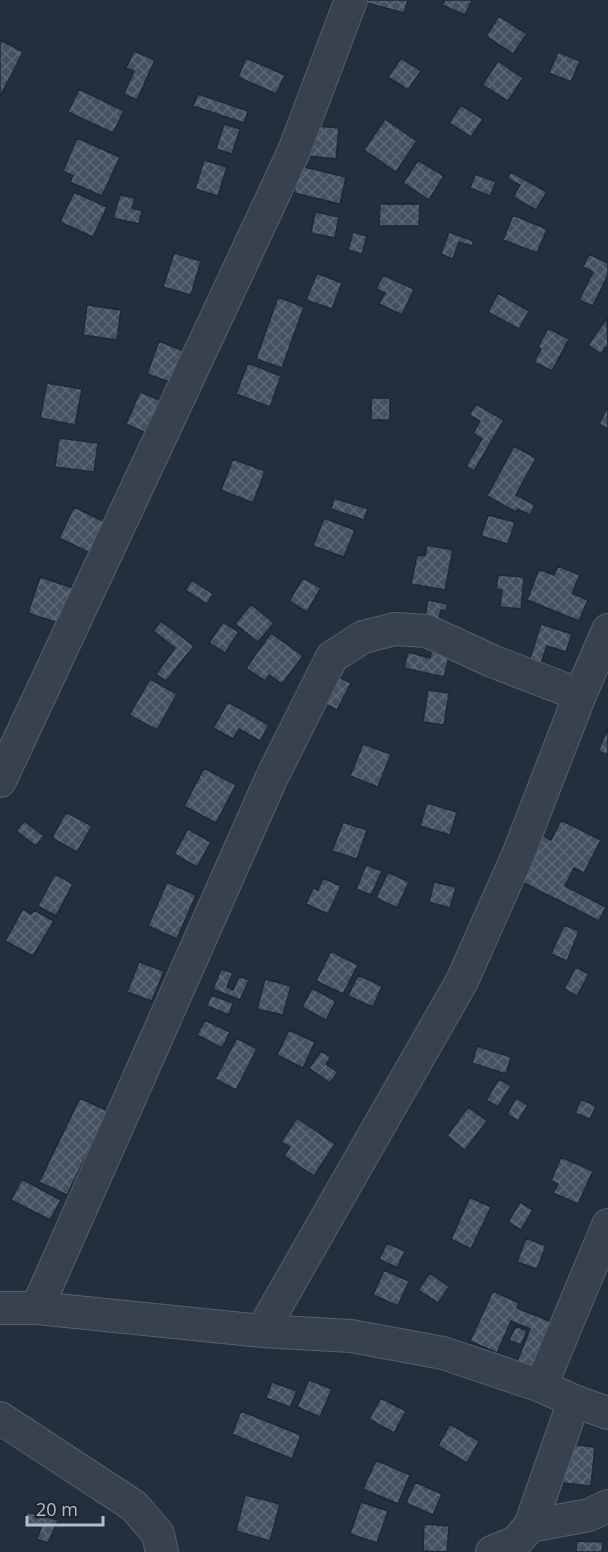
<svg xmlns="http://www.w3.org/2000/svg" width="608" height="1552" font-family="'Open Sans',sans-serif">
<defs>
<pattern id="building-cross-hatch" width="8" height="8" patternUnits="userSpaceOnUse" patternTransform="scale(1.5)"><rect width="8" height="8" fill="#455162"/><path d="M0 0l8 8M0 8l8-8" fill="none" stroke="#5d6877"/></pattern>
</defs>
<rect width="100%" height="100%" fill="#242f3e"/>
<path fill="url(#building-cross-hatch)" stroke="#1f2835" stroke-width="1.5" d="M367,0h41l-4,13 -37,-10z
M445,0h27l-7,15 -23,-10z
M499,16l28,18 -14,20 -27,-18z
M0,40l23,12 -23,45z
M134,51l21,9 -18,40 -13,-6 10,-23 -8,-3z
M558,52l22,9 -9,21 -22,-9z
M246,58l39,17 -9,19 -38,-17z
M401,58l20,13 -13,19 -20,-13z
M498,61l25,17 -15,23 -26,-16z
M79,89l45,22 -11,22 -45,-21z
M198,94l50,17 -4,12 -51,-17z
M461,105l22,14 -12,18 -22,-14z
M385,119l32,22 -21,31 -32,-22z
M224,124l16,5 -8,25 -16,-5z
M308,125l31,3 -3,31 -27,-3 2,-18z
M77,138l43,19 -18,39 -32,-14 3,-6 -10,-5z
M204,160l23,7 -9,29 -23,-7z
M418,160l26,16 -15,24 -26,-17z
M300,166l46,11 -6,27 -46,-11z
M511,172l36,20 -11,18 -23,-13 7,-12 -13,-7z
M475,174l21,8 -6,14 -20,-8z
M74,192l33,15 -14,30 -33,-15z
M120,195l15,3 -3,10 10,3 -3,13 -26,-6z
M380,204h40l-1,22h-40z
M315,212l24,5 -4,21 -24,-5z
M513,215l34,14 -10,24 -34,-13z
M353,232l14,4 -5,18 -14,-4z
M449,232l25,9 -2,5 -13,-4 -6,17 -12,-5z
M174,253l27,8 -10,34 -28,-8z
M589,254l19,9v12l-15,31 -14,-6 14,-28 -10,-5z
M317,273l25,10 -10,26 -26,-9z
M383,275l31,14 -12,26 -23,-11 6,-11 -9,-4z
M498,293l31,18 -10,18 -31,-17z
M278,297l26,10 -22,61 -26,-9z
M87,305l34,5 -4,30 -34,-5z
M607,318l1,31 -2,-2 -5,7 -13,-9z
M548,328l21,11 -17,32 -18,-9 7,-13 -3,-2z
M159,341l25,10 -12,32 -25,-9z
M248,363l33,13 -11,31 -34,-13z
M47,383l35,6 -7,36 -35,-7z
M140,392l22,9 -14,33 -22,-10z
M371,398h19v22h-19z
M476,404l28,16 -30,51 -8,-5 16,-27 -9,-6 7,-12 -11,-6z
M608,406v23l-9,-5z
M59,438l39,5 -4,29 -39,-5z
M514,446l22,12 -20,37 19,10 -5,10 -12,-6 -2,3 -29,-16z
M233,459l32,12 -12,32 -32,-13z
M334,498l34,11 -4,11 -33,-11z
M74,507l33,16 -15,31 -33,-16z
M488,515l27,7 -7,22 -27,-8z
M324,518l31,12 -11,27 -31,-11z
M427,545l26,5 -8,40 -34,-6 6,-29 8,1z
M558,566l22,9 -8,18 16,7 -9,21 -52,-21 12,-31 15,6z
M498,575l26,2 -3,32 -21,-2 2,-17 -6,-1z
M40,577l33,11 -12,36 -33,-11z
M303,578l18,10 -14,24 -18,-11z
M192,580l21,14 -6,10 -22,-14z
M428,600l20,4 -2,7 -5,-1 -4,19 -14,-3z
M251,604l23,19 -16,19 -23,-18z
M161,621l33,25 -28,35 -10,-7 19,-26 -22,-17z
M223,622l16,10 -14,21 -16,-10z
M541,624l31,10 -6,18 -19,-6 -9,26 -11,-4z
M271,633l32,23 -21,28 -13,-9 -4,6 -19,-13z
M434,640l18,5 -8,32 -40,-9 4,-16 22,6z
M322,669l29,14 -14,27 -28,-14z
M150,679l27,15 -20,36 -28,-15z
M428,690l21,3 -5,32 -21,-3z
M228,702l41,23 -9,16 -21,-12 -6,10 -20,-11z
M608,728v27l-10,-4z
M363,744l28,10 -13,33 -28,-11z
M204,768l32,17 -20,38 -32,-17z
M427,803l30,9 -7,23 -30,-9z
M66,812l26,14 -15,26 -25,-14z
M561,820l40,20 -17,33 -10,-5 -9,18 41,21 -7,14 -81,-41 22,-46 11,6z
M24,821l20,15 -8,10 -20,-15z
M343,822l24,8 -10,29 -25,-8z
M188,829l23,13 -14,25 -23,-13z
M366,865l16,6 -11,24 -15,-6z
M388,872l21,10 -12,26 -21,-10z
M55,874l18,10 -17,32 -18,-10z
M323,878l18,8 -13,28 -22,-10 7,-16 5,2z
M167,882l29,13 -19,44 -29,-13z
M434,882l22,5 -6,21 -21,-6z
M23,909l8,5 3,-4 20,11 -21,35 -28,-15z
M564,925l15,6 -12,30 -16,-7z
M331,951l27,14 -15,29 -27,-13z
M139,962l25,9 -12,30 -25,-9z
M576,967l13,7 -12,22 -13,-7z
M221,969l12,4 -6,14 6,3 6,-14 10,4 -9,20 -27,-11z
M358,975l24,11 -9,21 -25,-11z
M265,979l26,7 -8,29 -26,-6z
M312,988l24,13 -10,19 -24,-13z
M211,995l22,8 -4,12 -22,-9z
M205,1020l25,12 -8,16 -25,-13z
M289,1030l26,12 -12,26 -26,-13z
M237,1038l20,11 -21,41 -21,-11z
M477,1046l34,11 -5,17 -34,-11z
M321,1051l10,6 -5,7 12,8 -8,11 -21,-15z
M499,1079l12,7 -13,21 -12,-7z
M80,1098l28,13 -41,84 -28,-13z
M516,1098l12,7 -10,16 -11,-7z
M581,1099l15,7 -6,13 -15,-6z
M468,1107l19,14 -22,29 -18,-14z
M297,1118l38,26 -21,32 -30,-20 6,-9 -9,-5z
M561,1157l32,14 -15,33 -25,-11 5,-9 -7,-3z
M22,1179l39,21 -11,20 -39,-20z
M470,1197l21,10 -20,42 -20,-10z
M520,1202l13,8 -12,20 -13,-8z
M526,1238l20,8 -9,23 -20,-7z
M387,1243l18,8 -8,17 -18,-9z
M384,1270l25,11 -11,25 -25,-11z
M430,1273l19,14 -11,16 -20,-13z
M493,1291l26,12 -2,5 40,16 -20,49 -21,-9 14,-35 -19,-8 -14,32 -27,-12z
M516,1326l11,5 -6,14 -12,-5z
M309,1380l23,9 -12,28 -23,-10z
M272,1382l25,9 -7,16 -24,-9z
M381,1398l25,13 -12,22 -25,-14z
M241,1411l60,24 -9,24 -60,-25z
M450,1424l29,17 -12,22 -29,-17z
M567,1444l28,3 -4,39 -28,-3z
M376,1460l34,15 -12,29 -35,-15z
M415,1482l27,12 -9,21 -27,-12z
M245,1495l35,9 -10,37 -34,-10z
M361,1502l27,9 -11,32 -27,-9z
M27,1512l31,8 -10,23 -11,-4 4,-11 -17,-4z
M424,1524l25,2 -2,26 -24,-1z
M577,1541l26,1 -1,10h-26z"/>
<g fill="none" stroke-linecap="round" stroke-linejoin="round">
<defs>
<path id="minor" d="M0,781l294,-630 57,-151
M0,1308h37l225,23 89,5 92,17 98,33 33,15 34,12
M37,1308l234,-529 61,-122 31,-20 32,-8 32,2 65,30 88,34
M262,1331l200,-350 56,-126 62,-160 28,-65
M541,1386l67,-161
M0,1418l134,88 24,28 4,18
M530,1526l59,-11 19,-9
M492,1552l24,-10 14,-16 44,-125"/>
</defs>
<use href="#minor" stroke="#565f6c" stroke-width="34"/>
<use href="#minor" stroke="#38414e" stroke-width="32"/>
</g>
<path d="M27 1516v9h76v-9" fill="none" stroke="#b4bcc9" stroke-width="3"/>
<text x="36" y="1516" font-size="18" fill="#b4bcc9" stroke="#1d2633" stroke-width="4.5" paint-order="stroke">20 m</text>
</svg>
